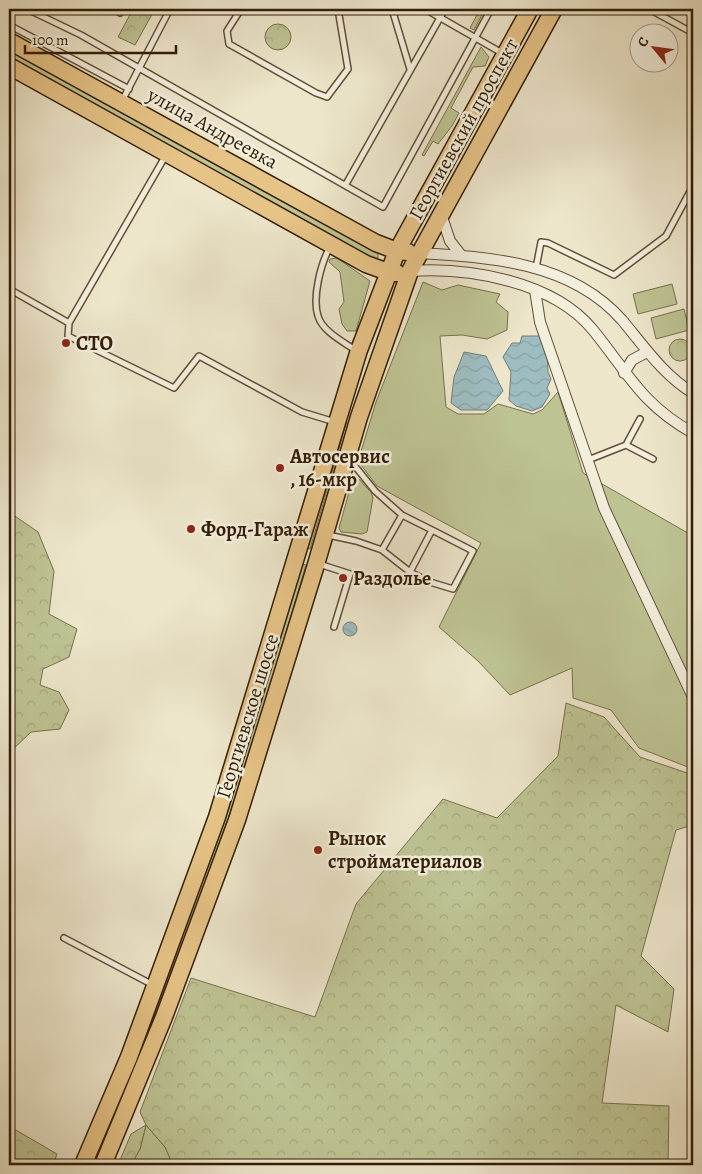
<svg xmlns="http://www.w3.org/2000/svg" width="702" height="1174" font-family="Alegreya,serif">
<defs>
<pattern id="forest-crowns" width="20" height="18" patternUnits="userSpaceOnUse" patternTransform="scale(1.25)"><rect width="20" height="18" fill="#bec393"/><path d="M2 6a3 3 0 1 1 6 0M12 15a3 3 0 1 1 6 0" fill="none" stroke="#a4a77d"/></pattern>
<pattern id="water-waves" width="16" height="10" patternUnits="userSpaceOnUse" patternTransform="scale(1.25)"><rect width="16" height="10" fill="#9ebdc1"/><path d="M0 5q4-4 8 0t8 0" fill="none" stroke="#89a2a4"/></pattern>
</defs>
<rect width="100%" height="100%" fill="#ede6cb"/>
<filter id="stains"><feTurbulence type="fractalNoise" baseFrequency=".004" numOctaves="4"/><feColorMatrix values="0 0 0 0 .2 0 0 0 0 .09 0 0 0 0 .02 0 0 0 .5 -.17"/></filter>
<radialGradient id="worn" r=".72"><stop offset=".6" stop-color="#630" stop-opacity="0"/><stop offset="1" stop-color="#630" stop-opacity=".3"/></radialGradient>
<path fill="#bec393" stroke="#78704c" d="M480,9h5l-11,21 -4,-2z
M481,47l8,10 -4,9 -12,1 -22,41 8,5 -7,13 -14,18 -5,-3 -9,15 -2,-1z
M9,51l369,202v5l-4,1 -365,-200z
M337,258l33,23 -14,50h-9l-5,-7 -3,-15 5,-7 -4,-30 -11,-10 1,-3z
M423,282l19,8 16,-5 42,9 -4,8 12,10 -1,18 -20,9 -25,-4 -22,1 6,71 12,7h26l14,-10 35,10 9,-4 16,-18 25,81 110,63v233l-54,-21 -28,-38 -38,-12 -1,-30 -62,27 -32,-34 -39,-34 42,-84 -104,-57 -19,-25 18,-59z
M672,284l5,20 -39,10 -5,-20z
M684,309l5,21 -33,9 -5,-21z
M347,421l-37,128 -4,-1 35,-122z
M354,474l17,18 2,6 -6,34 -5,2 -21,-2 -2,-4z
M301,564l5,1c-40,135 -80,272 -131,404 -25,66 -53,131 -79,196h-6l81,-199 52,-148z
M146,1125l19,22 8,18h-42l9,-16z"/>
<path fill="url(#forest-crowns)" stroke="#78704c" d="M133,9h22l-20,36 -17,-8z
M265 37a13 13 0 1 1 26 0a13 13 0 1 1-26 0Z
M669 350a11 11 0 1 1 22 0a11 11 0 1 1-22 0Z
M9,512l29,20 16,39 -5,43 28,15 -8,28 -26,12 -3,16 19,7 10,18 -9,19 -29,3 -22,21z
M566,703l38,14 36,40 53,18v50l-17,5 -35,126 33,33 -6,43 -52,-27 -14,98 67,3 -1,59h-495l-8,-18 -19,-22 -6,24 -9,16h-13l13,-31 15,-9 -6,-13 51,-134 124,39 41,-113 87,-105 54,19 61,-62z
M9,1126l48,28 -4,11h-44z"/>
<path fill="url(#water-waves)" stroke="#737d76" d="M522,336h17l8,15 1,21 3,7 -4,9 3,6 -8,13 -10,4 -16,-5 -7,-6 2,-28 -8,-15 9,-14h8z
M464,352l22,4 17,35 -16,19h-26l-10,-7 3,-26z
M343 629a7 7 0 1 1 14 0a7 7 0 1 1-14 0Z"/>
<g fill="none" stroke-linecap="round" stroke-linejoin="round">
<defs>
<path id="service" d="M27,9l54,26 302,172 108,-198
M241,9l-14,22 2,13 87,49 11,4 21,-28 -10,-60
M392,9l18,60
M425,9l77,44
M649,9l44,24
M120,13l2,-4
M9,25l120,64
M122,101l48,-92
M166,155l-97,168 -1,13 106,52 25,-32 103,56 33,10
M346,184l99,-175
M330,247c-9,16 -18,50 -12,69 4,14 22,24 34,32l4,2
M536,268l5,-26 7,1 66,32 52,-39 27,-50
M9,289l60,34
M626,445l14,-26
M588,460l38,-15 27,14
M328,535l28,6 26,9 28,22 22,-42 -30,-15 -27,-24 -25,-31
M382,550l20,-35
M319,564l31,10 -16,53
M410,572l20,10 23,7 20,-38 -41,-21
M64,938l89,47"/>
<path id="minor" d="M689,9l4,1
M441,214l9,27 11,14
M418,253c72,4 153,9 204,67 21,25 42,56 71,73
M410,271c58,-4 143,10 183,59 35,43 49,75 100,103
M535,290l5,32 64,186 89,189
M624,373l8,-13 15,-8"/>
<path id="primary" d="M9,41l367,202 21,8 11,1
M9,66l357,198 22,8 9,1
M83,1165l46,-108 88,-240 142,-467 38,-99 133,-242
M103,1165l61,-148 73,-197 78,-252 44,-151 51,-146 144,-262"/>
</defs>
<use href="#service" stroke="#614f37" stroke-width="8"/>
<use href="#minor" stroke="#614f37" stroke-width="12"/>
<use href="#primary" stroke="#321d06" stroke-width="19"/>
<use href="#service" stroke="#f3efdd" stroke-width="5"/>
<use href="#minor" stroke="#f3efdd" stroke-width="10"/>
<use href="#primary" stroke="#e6c386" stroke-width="16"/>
</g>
<g fill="#8f2418" stroke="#f3efdd" stroke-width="2">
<circle cx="66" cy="343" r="5"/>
<circle cx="280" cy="468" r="5"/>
<circle cx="191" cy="529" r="5"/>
<circle cx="343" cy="578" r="5"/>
<circle cx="318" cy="850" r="5"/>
</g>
<g text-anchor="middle" stroke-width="5" stroke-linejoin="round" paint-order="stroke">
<g font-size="20" fill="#321d06" stroke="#f3efdd">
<text transform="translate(213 128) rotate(29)" y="7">улица Андреевка</text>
<text transform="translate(463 129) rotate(-61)" y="7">Георгиевский проспект</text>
<text transform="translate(247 716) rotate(-73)" y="7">Георгиевское шоссе</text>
</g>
<g font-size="20" font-weight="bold" fill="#321d06" stroke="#f3efdd" text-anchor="start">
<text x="76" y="350">СТО</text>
<text x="290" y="463">Автосервис<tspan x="290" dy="23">, 16-мкр</tspan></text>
<text x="201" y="536">Форд-Гараж</text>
<text x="353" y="585">Раздолье</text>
<text x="328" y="845">Рынок<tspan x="328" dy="23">стройматериалов</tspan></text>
</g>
</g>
<rect width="702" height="1174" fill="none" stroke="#ede6cb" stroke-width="30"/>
<rect x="10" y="10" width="682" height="1154" fill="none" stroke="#321d06" stroke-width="2.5"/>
<rect x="15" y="15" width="672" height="1144" fill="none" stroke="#321d06"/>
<g transform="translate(654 48) rotate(299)"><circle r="24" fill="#f3efdd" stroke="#a69b87"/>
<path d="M0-4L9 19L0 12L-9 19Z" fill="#8f2418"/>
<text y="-8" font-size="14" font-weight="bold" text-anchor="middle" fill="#321d06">С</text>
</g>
<path d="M25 45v8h151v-8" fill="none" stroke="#321d06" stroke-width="2.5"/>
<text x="32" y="45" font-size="15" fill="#321d06" stroke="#f3efdd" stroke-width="4" paint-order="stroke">100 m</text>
<rect width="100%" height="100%" filter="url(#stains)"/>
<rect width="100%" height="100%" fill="url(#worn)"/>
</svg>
